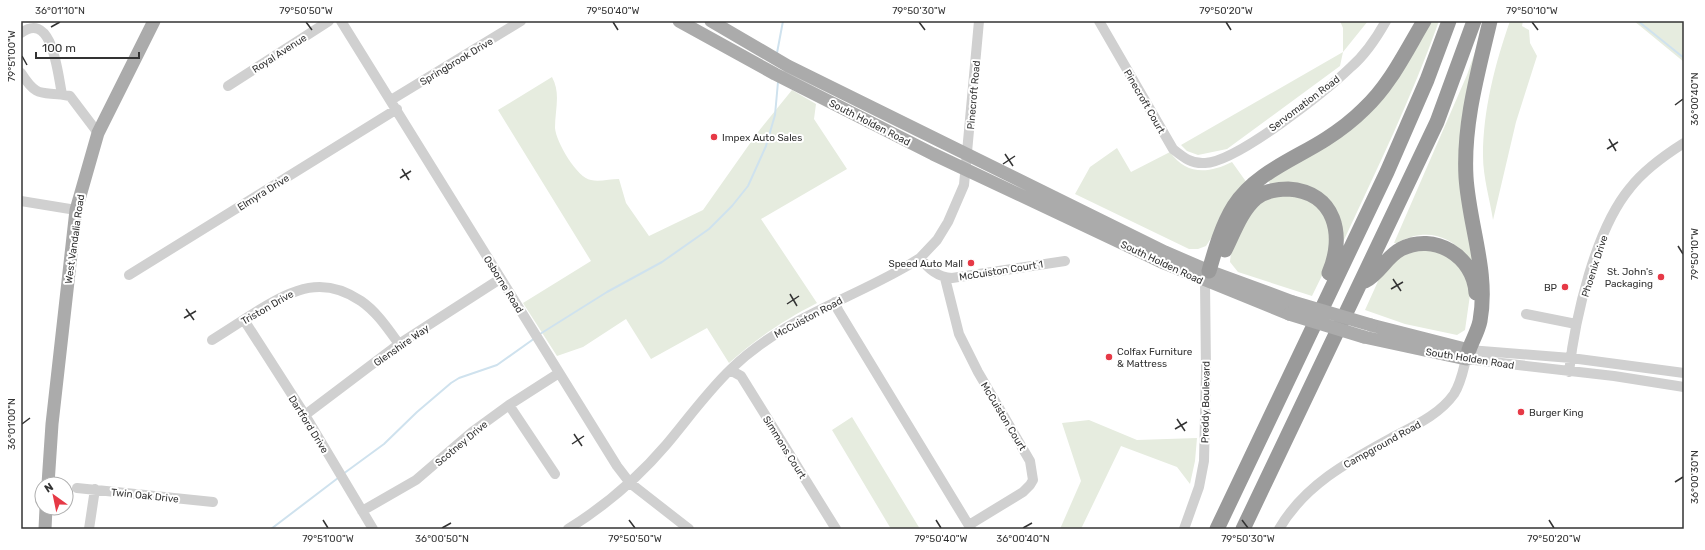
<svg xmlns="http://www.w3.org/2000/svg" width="1705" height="550" font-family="Rubik,sans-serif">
<rect width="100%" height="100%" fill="#fff"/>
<path fill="#e6ecdf" d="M1340,21h28l-25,31 -3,14 -113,83 -29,6 -11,-4 -6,-6 162,-93v-24z
M1428,21h11c-27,76 -62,148 -96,221l-6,-28 -65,-28 -4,-5 93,-64z
M1510,21h13l-1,5 7,4 1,13 7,13 -21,66 -23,98c-3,-20 -10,-43 -10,-64 0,-46 12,-92 27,-135z
M1634,21h50v41z
M1485,23l-21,96 11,149c-18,-30 -45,-43 -78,-25h-3l73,-168z
M552,77c9,16 3,33 3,51 1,14 22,50 36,52 8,2 19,-1 28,-1l7,24 23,33 54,-26 55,-78 34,-42 24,14 -2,15 33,50 -86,50 56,84c-33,17 -60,35 -88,60l-22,-35 -56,31 -25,-40 -43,28 -26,9 -34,-53 68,-42 -93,-151z
M1117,148l14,24 39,-20c16,23 38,22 62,10l15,21 -41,63 -8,3h-9l-114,-55 15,-27z
M1278,193l29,4 20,18 6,38 -21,43 -74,-24 -8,-10 1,-10 18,-40 11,-10z
M1429,247l29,14 13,27 -6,42 -8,5 -52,-11 -40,-14 19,-42 11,-10z
M852,417l68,112h-29l-59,-99z
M1089,420l48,20 60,-2 -2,23 -5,23 -13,-17 -56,-21 -40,83h-21l21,-48 -19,-58z"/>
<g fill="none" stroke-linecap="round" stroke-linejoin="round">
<path stroke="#cfe2ee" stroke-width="2" d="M1638,21l46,37
M777,53l6,-32
M540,334l67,-42 55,-30 47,-33 23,-23 16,-20 18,-40 9,-31 3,-33
M343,474l41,-30 33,-32 34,-29 8,-5 38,-13 38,-27
M271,529l67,-51"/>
<path stroke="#d0d0d0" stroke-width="10" d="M341,21l276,445 13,17 59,46
M1099,21l74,128c10,8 18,15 32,14 32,-1 121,-72 146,-96 14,-12 26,-30 35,-46
M21,33c32,-24 37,44 41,61
M21,73c18,28 21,17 49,23l28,37
M228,86l101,-65
M391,100l130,-79
M21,201l55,9
M920,258c9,11 17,19 32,20l113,-17
M129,275l268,-166
M945,278l14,56 19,38 52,89 3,19 -3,5 -7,7 -54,33
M835,302l3,8 133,219
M1526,314l50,10
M244,320l61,95 68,114
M212,340c16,-10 31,-20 47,-30 35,-21 64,-35 102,-9 16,11 27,28 38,43
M1469,350l102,8 113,15
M730,370l11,6 95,153
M1569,372c6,-54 26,-142 61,-184 14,-18 35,-33 54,-45
M509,405l46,69
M305,415l94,-71 101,-65
M77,488l136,14
M362,511l54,-31 56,-48 37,-27 50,-32
M89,529l6,-40
M568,529c37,-23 69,-50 98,-84 21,-25 41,-53 65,-76 53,-51 114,-67 176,-103l13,-8 17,-18 11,-18 16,-37 15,-164
M1184,529l15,-42 5,-26 2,-90 -1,-89 3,-7
M1279,529c26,-45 72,-69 116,-93 21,-11 45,-22 59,-42 7,-11 9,-23 12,-35l148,17 70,11"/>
<path stroke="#ababab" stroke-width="13" d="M679,21l96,53 158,80 231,109 125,51
M711,21l77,45 377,186 44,19 84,31
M1364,337l102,22 3,-9 -98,-25
M48,484l4,-60 24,-214 22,-77 56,-112
M45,529l1,-21"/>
<path stroke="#9a9a9a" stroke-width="15" d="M1225,250c9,-18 16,-39 31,-52 9,-7 22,-9 32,-9 48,3 57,47 41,84
M1209,271c6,-21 13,-46 25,-65 21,-33 61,-47 92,-67 14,-9 27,-19 38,-30 26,-24 42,-58 60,-88
M1365,281c15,-8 21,-24 36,-32 33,-17 73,7 75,44
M1469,350c3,-9 9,-19 11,-29 9,-49 -11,-96 -14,-144 -3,-53 12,-105 24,-156
M1217,529l170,-357 40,-92 22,-59
M1243,529l194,-407 37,-101"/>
<path stroke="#ababab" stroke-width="13" d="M1293,302l78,23
M1289,314l75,23"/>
</g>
<path fill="none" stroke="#333" stroke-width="1.5" d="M306,22l6,8M613,22l5,8M919,22l6,8M1226,22l5,8M1532,22l6,8M51,27l9,-5M22,56l5,9M1675,105l8,-6M1609,139l7,12M1607,149l11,-7M1005,154l8,12M1003,164l12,-8M402,169l7,11M400,178l11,-7M1678,246l5,8M1393,279l8,12M1391,289l12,-7M790,294l7,12M787,304l12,-8M186,309l8,11M184,318l12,-7M1177,419l8,12M22,424l8,-6M1175,429l12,-7M574,434l8,12M572,444l12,-8M1675,482l8,-5M323,520l5,8M629,520l6,8M936,520l5,8M1242,520l6,8M1549,520l5,8M442,528l9,-5M1023,528l9,-5"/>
<g fill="#e63946" stroke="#fff" stroke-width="1.5">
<circle cx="714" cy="137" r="4"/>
<circle cx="971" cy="263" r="4"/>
<circle cx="1661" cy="277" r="4"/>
<circle cx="1565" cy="287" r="4"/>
<circle cx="1109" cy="357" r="4"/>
<circle cx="1521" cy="412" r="4"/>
</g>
<g text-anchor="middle" stroke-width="4" stroke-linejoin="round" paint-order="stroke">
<g font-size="10" fill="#333" stroke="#fff">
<text transform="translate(279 53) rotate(-33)" y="4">Royal Avenue</text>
<text transform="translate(456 61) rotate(-31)" y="4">Springbrook Drive</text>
<text transform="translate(973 95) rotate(-85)" y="4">Pinecroft Road</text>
<text transform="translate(1145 101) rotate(60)" y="4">Pinecroft Court</text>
<text transform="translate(1304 103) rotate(-37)" y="4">Servomation Road</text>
<text transform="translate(870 122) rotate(27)" y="4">South Holden Road</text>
<text transform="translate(263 192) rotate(-32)" y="4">Elmyra Drive</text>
<text transform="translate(74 239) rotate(-82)" y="4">West Vandalia Road</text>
<text transform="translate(1162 262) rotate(25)" y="4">South Holden Road</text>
<text transform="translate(1594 266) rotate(-72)" y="4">Phoenix Drive</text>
<text transform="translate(1001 270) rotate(-9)" y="4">McCuiston Court 1</text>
<text transform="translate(504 284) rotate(58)" y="4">Osborne Road</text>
<text transform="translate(267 307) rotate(-30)" y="4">Triston Drive</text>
<text transform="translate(808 317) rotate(-28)" y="4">McCuiston Road</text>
<text transform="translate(401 345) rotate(-35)" y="4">Glenshire Way</text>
<text transform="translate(1470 358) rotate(9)" y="4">South Holden Road</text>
<text transform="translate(1205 402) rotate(-89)" y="4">Preddy Boulevard</text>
<text transform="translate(1004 416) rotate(59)" y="4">McCuiston Court</text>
<text transform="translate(309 424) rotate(58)" y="4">Dartford Drive</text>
<text transform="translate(461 443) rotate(-40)" y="4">Scotney Drive</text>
<text transform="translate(1382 444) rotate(-29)" y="4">Campground Road</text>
<text transform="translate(785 447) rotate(58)" y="4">Simmons Court</text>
<text transform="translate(145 495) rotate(6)" y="4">Twin Oak Drive</text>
</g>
<g font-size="10" fill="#333" stroke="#fff" text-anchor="start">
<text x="722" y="141">Impex Auto Sales</text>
<text x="963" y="267" text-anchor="end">Speed Auto Mall</text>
<text x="1653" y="275" text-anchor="end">St. John's<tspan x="1653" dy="12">Packaging</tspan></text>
<text x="1557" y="291" text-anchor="end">BP</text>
<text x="1117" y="355">Colfax Furniture<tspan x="1117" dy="12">&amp; Mattress</tspan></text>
<text x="1529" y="416">Burger King</text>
</g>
</g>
<rect width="1705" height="550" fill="none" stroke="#ffffff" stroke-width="44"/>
<g transform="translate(54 496) rotate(327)"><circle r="19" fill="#ffffff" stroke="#adadad"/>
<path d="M0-3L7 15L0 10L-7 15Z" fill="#e63946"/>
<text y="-6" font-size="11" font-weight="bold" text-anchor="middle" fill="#333333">N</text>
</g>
<path d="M36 52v6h103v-6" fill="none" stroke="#333333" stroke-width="2"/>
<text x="42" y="52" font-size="12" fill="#333333" stroke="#ffffff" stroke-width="3" paint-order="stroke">100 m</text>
<rect x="22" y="22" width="1661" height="506" fill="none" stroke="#333" stroke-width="1.5"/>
<g font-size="10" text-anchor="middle" fill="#333">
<text x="60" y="14">36°01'10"N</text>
<text x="306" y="14">79°50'50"W</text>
<text x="613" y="14">79°50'40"W</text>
<text x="919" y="14">79°50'30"W</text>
<text x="1226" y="14">79°50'20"W</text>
<text x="1532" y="14">79°50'10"W</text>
<text transform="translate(11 56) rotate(-90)" y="4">79°51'00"W</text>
<text transform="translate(1694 99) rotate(-90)" y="4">36°00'40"N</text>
<text transform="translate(1694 254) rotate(-90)" y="4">79°50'10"W</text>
<text transform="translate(11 424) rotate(-90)" y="4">36°01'00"N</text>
<text transform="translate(1694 477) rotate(-90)" y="4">36°00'30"N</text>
<text x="328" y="542">79°51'00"W</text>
<text x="442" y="542">36°00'50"N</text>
<text x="635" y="542">79°50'50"W</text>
<text x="941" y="542">79°50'40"W</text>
<text x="1023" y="542">36°00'40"N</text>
<text x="1248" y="542">79°50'30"W</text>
<text x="1554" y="542">79°50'20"W</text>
</g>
</svg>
